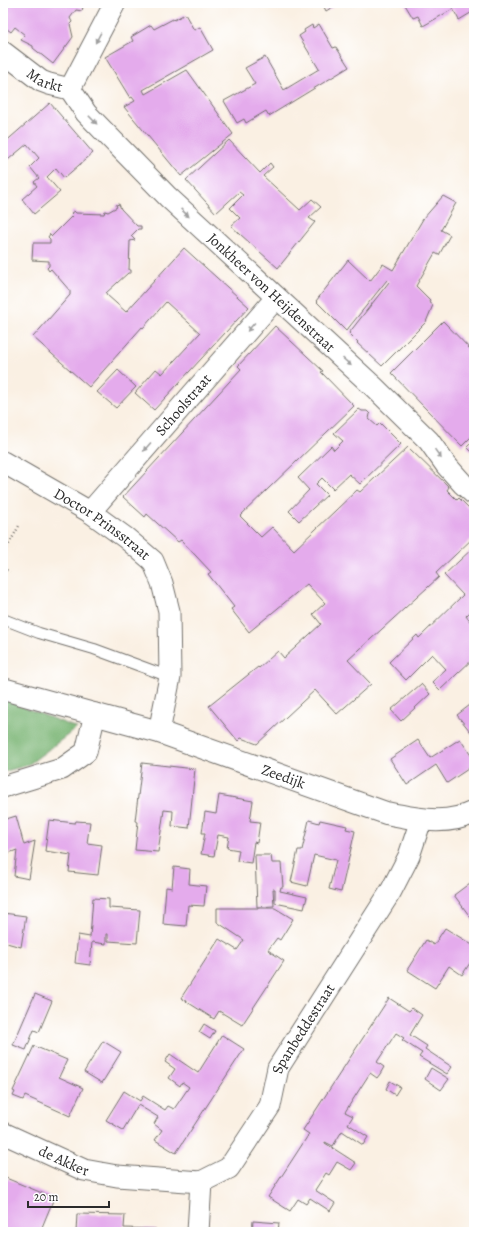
<svg xmlns="http://www.w3.org/2000/svg" width="477" height="1235" font-family="Alegreya,serif">
<rect width="100%" height="100%" fill="#fff"/>
<filter id="ink" filterUnits="userSpaceOnUse"><feTurbulence type="fractalNoise" baseFrequency=".025" numOctaves="2"/><feDisplacementMap in="SourceGraphic" scale="8" xChannelSelector="R" yChannelSelector="G"/><feConvolveMatrix kernelMatrix="1 2 1 2 8 2 1 2 1" color-interpolation-filters="sRGB"/></filter>
<filter id="wash" filterUnits="userSpaceOnUse"><feTurbulence type="fractalNoise" baseFrequency=".012" numOctaves="4" result="noise"/><feDisplacementMap in="SourceGraphic" scale="16" xChannelSelector="R" yChannelSelector="G"/><feGaussianBlur stdDeviation="0.9" result="paint"/><feColorMatrix in="noise" values="0 0 0 0 0 0 0 0 0 0 0 0 0 0 0 0 0 1.4 0 .05"/><feComposite in="paint" operator="in"/></filter>
<g filter="url(#wash)">
<rect width="100%" height="100%" fill="#faf0e3"/>
<path fill="#7ab574" stroke="#527050" d="M3,700l5,1 69,27 -49,37 -25,7z"/>
<g id="blocks">
<path fill="#e4abec" d="M3,3h74l1,3 5,1 -1,4 -6,-1 -6,8 2,4 -2,2 3,13 -20,27 -20,-16v-2l-12,-6 4,-5 -10,-8 -4,5 -8,-6z
M322,3h13l1,2 -10,6z
M404,3h70v8l-15,9 -6,-11 -30,17 -5,-10 -5,2z
M185,14l9,16 6,-3 13,23 -70,40 2,4 42,-24 46,64 -52,42 -57,-69 11,-6 -3,-4 -2,1 -25,-41 28,-16 -2,-4 20,-12 3,4 19,-10 1,1z
M319,24l14,24 3,-1 13,20 -80,49 -3,-5 -20,12 -2,-4 -7,4 -13,-22 31,-17 -10,-16 20,-11 19,33 35,-21 -20,-33 6,-4 -1,-2 8,-5 1,3z
M50,103l43,50 -29,25 -8,-10 -9,9 13,15 -26,22 -12,-15 15,-13 -3,-4 5,-4 -9,-11 9,-9 -12,-14 -24,20v-20z
M229,140l31,33 10,-10 3,4 -10,9 37,34 12,-11 9,8 -12,11 6,4 -37,46 -47,-42 9,-8 -10,-10 13,-13 -4,-3 -23,21 -30,-33z
M443,196l13,7 -15,27 9,5 -11,20 -4,-2 -19,33 14,14 -1,2 4,3 -7,17 -44,44 -25,-23 1,-1 -9,-9 40,-51 -2,-2 -41,51 -30,-30 32,-41 22,21 13,-17 10,6 30,-51z
M119,204l2,5 16,17h4v3h-3l-7,7 4,4 -5,1 -1,29h2v3h-3l-22,20 1,2 19,17 58,-64 65,59 -95,103 -19,-17 21,-24 6,5 38,-41 -34,-31 -23,26 -1,-1 -53,60 -56,-50 37,-42v-4l-19,-22 -2,2 -2,-3 2,-2v-5l-17,-1 1,-17h17v-4l-2,-2 2,-3 2,2 21,-21 -2,-2 3,-2 2,2 28,1 1,-3 3,1 9,-5 -1,-2z
M443,321l31,32v81l-12,12 -71,-73z
M275,326l48,45 -2,1 33,34 -114,110 21,21 11,-10 22,23 63,-60 3,2 48,-45 41,40 -2,3 10,10 2,-2 15,15v24l-38,36 3,4 -91,83 23,24 -34,30 -22,-24 -58,54 -16,-6 -3,3 -29,-35 49,-39 1,1 19,-17 6,7 37,-34 -8,-10 12,-11 -18,-19 -58,48 -18,-23 3,-2 -26,-33 3,-2 -30,-32 -3,2 -31,-28 -2,3 -22,-20 118,-128 -3,-3z
M118,370l18,17 -20,21 -19,-16z
M359,409l3,2h5l3,3 -1,5 8,7 3,-3 21,21 -41,40 -11,-10 -16,15 -11,-11 -6,6 11,11 -28,26 -10,-10 20,-21 -11,-12 33,-32 3,4 9,-9 -9,-8z
M474,440v14l-7,-7z
M474,547v61l-8,8 8,11v31l-34,32 -8,-8 14,-13 -14,-15 -26,26 -17,-18 28,-27 2,3 44,-43 -19,-20z
M421,684l9,10 -29,27 -10,-11z
M474,702v34l-17,-21z
M460,739l14,21v5l-27,18 -11,-18 -29,20 -17,-26 28,-19 12,18z
M142,763l53,6 -6,59 -17,-2 1,-15 -9,-1 -6,42 -23,-2 3,-28 -3,-1z
M219,795l34,6 -3,20 10,1 -3,21 -3,-1 -3,21 -14,-2 2,-11 -12,-2 2,-11 -11,-2 -4,21 -13,-2 4,-21h-3l3,-21 11,2z
M16,816l8,29 11,-4 -6,38 -15,-3 3,-26 -14,5v-35z
M49,820l26,3 1,-2 14,1 -3,21 15,2 -4,30 -29,-3 2,-17 -26,-4z
M309,820l10,3 1,-3 27,6 -1,3 9,2 -14,61 -12,-3 7,-29 -22,-5 -7,31 -16,-4 7,-32h4z
M255,855h16l1,8h9l2,24h-2l-1,4 27,6 -3,12 -29,-6v-14h-2l1,17 -17,1z
M174,867l16,2 -1,15 17,2 -2,20 -16,-1 -2,21 -23,-2 3,-37 6,1z
M474,880v42l-20,-27z
M93,898l16,1v9l31,2 -3,33 -29,-2v-7h-2v10l-14,-2 -2,23 -15,-2 3,-28 12,2z
M217,908h58l18,11 -13,21 -3,-2 -9,12 16,11 -42,64 -23,-14 -5,8 -33,-21 38,-59 18,11 7,-10 -27,-18z
M3,913l23,3 -5,31 -18,-5z
M445,928l29,18v11l-12,18 -13,-9 -14,22 -28,-18 19,-30 8,5z
M35,994l17,7 -13,31 -5,-2 -8,20 -13,-5z
M389,998l20,13 3,-3 10,7 -12,20 17,11 -2,3 27,18 -5,7 -28,-17 3,-4 -20,-13 2,-2 -8,-5 -19,29 7,5 -4,7 -3,4 -7,-5 -25,39 8,4 -5,8 20,13 -5,8 -21,-14 -9,15 -8,-4v1l31,20 -5,7 -14,-8 -8,13 -3,-2 -11,17 20,13 -5,8 -20,-13 -4,6 -8,-5 -8,12 -22,-14 41,-63 -6,-4z
M204,1024l11,7 -5,8 -11,-7z
M222,1035l22,14 -68,104 -21,-13 7,-10 -8,-6 4,-7 -20,-12 -15,25 -17,-10 18,-29 16,10 3,-5 22,14 3,-4 6,3 15,-22 -7,-5 -2,4 -11,-8 6,-9 -10,-7 5,-8 28,19z
M103,1041l18,11 -19,31 -18,-11z
M34,1046l33,14 -8,17 24,11 -13,28 -45,-20 -2,4 -10,-4 2,-4 -2,-1z
M431,1068l18,11 -8,11 -16,-11z
M390,1081l10,6 -5,8 -9,-6z
M6,1178l48,20 -14,34h-24l-4,-1 -1,1 -8,-3v-43z
M77,1214l48,1 -1,13 32,1 -1,3h-79z
M253,1221l26,2 -1,9h-26z"/>
</g>
</g>
<g filter="url(#ink)">
<use href="#blocks" fill-opacity="0" stroke="#73706b" stroke-width="1"/>
<g fill="none" stroke-linecap="round" stroke-linejoin="round">
<defs>
<path id="service" d="M3,619l36,14 55,16 76,28"/>
<g id="minor">
<path id="s1" d="M3,52l38,29 8,3 21,5"/>
<path id="s2" d="M70,89l16,24 82,84 207,191 54,53 17,24 17,19 11,10"/>
<path d="M70,89l45,-86"/>
<path id="s3" d="M3,462l87,50 36,26 27,23 9,22 7,28 1,66 -11,55"/>
<path id="s4" d="M90,512l186,-214"/>
<path d="M3,787l59,-18 24,-17 9,-38"/>
<path id="s5" d="M3,1133l81,37 33,6 84,6"/>
<path id="s6" d="M198,1232l3,-50 28,-14 41,-62 8,-38 113,-177 18,-35 12,-36"/>
</g>
<g id="secondary">
<path id="s7" d="M3,689l156,43 227,81c29,6 61,13 88,-1"/>
</g>
</defs>
<use href="#service" stroke="#73706b" stroke-width="12"/>
<use href="#minor" stroke="#73706b" stroke-width="23"/>
<use href="#secondary" stroke="#73706b" stroke-width="24"/>
<path stroke="#73706b" stroke-width="2.5" stroke-dasharray="1 3" stroke-linecap="butt" d="M3,555l16,-29
M3,568l7,4
M3,645l5,6"/>
<use href="#service" stroke="#fff" stroke-width="10"/>
<use href="#minor" stroke="#fff" stroke-width="21"/>
<use href="#secondary" stroke="#fff" stroke-width="22"/>
</g>
<defs><path id="oneway-solid" d="M-6-.8H1V-3.2L6.5 0L1 3.2V.8H-6Z"/></defs>
<g fill="#a0a0a0">
<use href="#oneway-solid" transform="translate(98 38) rotate(118)"/>
<use href="#oneway-solid" transform="translate(93 120) rotate(46)"/>
<use href="#oneway-solid" transform="translate(185 213) rotate(43)"/>
<use href="#oneway-solid" transform="translate(251 327) rotate(131)"/>
<use href="#oneway-solid" transform="translate(347 362) rotate(42)"/>
<use href="#oneway-solid" transform="translate(147 447) rotate(131)"/>
<use href="#oneway-solid" transform="translate(438 454) rotate(55)"/>
</g>
</g>
<g text-anchor="middle" stroke-width="4" stroke-linejoin="round" paint-order="stroke">
<g font-size="15" fill="#2b2b2b" stroke="#fff">
<text dy="5" stroke="none"><textPath href="#s1" startOffset="51">Markt</textPath></text>
<text dy="5" stroke="none"><textPath href="#s2" startOffset="287">Jonkheer von Heijdenstraat</textPath></text>
<text dy="5" stroke="none"><textPath href="#s4" startOffset="142">Schoolstraat</textPath></text>
<text dy="5" stroke="none"><textPath href="#s3" startOffset="117">Doctor Prinsstraat</textPath></text>
<text dy="5" stroke="none"><textPath href="#s7" startOffset="294">Zeedijk</textPath></text>
<text dy="5" stroke="none"><textPath href="#s6" startOffset="241">Spanbeddestraat</textPath></text>
<text dy="5" stroke="none"><textPath href="#s5" startOffset="67">de Akker</textPath></text>
</g>
</g>
<rect width="477" height="1235" fill="none" stroke="#fff" stroke-width="16"/>
<path d="M28 1201v6h81v-6" fill="none" stroke="#2b2b2b" stroke-width="2"/>
<text x="34" y="1201" font-size="12" fill="#2b2b2b" stroke="#ffffff" stroke-width="3" paint-order="stroke">20 m</text>
</svg>
